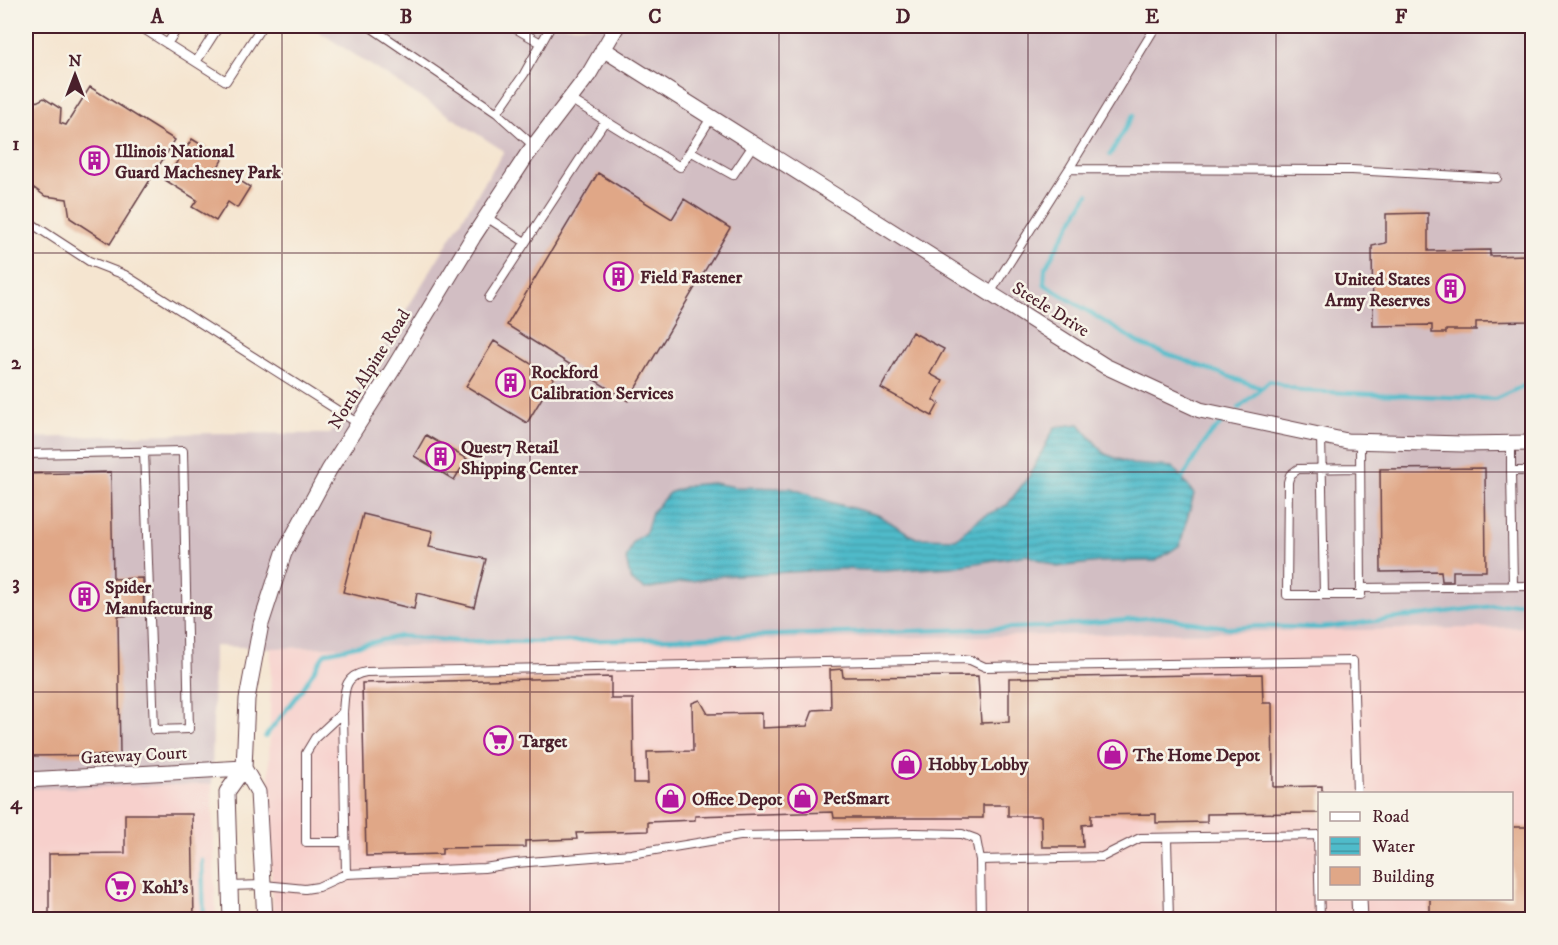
<svg xmlns="http://www.w3.org/2000/svg" width="1558" height="945" font-family="'IM FELL DW Pica',serif">
<defs>
<pattern id="water-rules" width="6" height="5" patternUnits="userSpaceOnUse" patternTransform="scale(1.5)"><rect width="6" height="5" fill="#4fbbca"/><path d="M0 2.5h6" fill="none" stroke="#4497a4"/></pattern>
</defs>
<rect width="100%" height="100%" fill="#f7f3e8"/>
<filter id="ink" filterUnits="userSpaceOnUse"><feTurbulence type="fractalNoise" baseFrequency=".0167" numOctaves="2"/><feDisplacementMap in="SourceGraphic" scale="12" xChannelSelector="R" yChannelSelector="G"/><feConvolveMatrix kernelMatrix="1 2 1 2 8 2 1 2 1" color-interpolation-filters="sRGB"/></filter>
<filter id="wash" filterUnits="userSpaceOnUse"><feTurbulence type="fractalNoise" baseFrequency=".008" numOctaves="4" result="noise"/><feDisplacementMap in="SourceGraphic" scale="24" xChannelSelector="R" yChannelSelector="G"/><feGaussianBlur stdDeviation="1.35" result="paint"/><feColorMatrix in="noise" values="0 0 0 0 0 0 0 0 0 0 0 0 0 0 0 0 0 1.4 0 .05"/><feComposite in="paint" operator="in"/></filter>
<g filter="url(#wash)">
<rect width="100%" height="100%" fill="#f5e5d0"/>
<path fill="#f7d0cc" fill-rule="evenodd" d="M1532,627v292h-1260l-3,-145 2,-126zM1320,794h192v104h-192z
M212,784l4,135h-190v-130z"/>
<path fill="#d2bec3" d="M310,26h1222v601l-1261,21 -57,-2 -2,138 -186,5v-351l191,-5 113,1 174,-283z"/>
<path fill="url(#water-rules)" stroke="#4c6d7a" stroke-width="1.5" d="M1079,424l26,30 27,10 41,3 21,27 -14,51 -24,16 -56,1 -43,5 -30,-12 -76,12 -68,4 -42,-2 -120,7 -76,13 -14,-8 -5,-22 7,-17 13,-10 6,-20 17,-19 21,-8 23,-2 22,4 56,1 39,14 48,13 38,23 40,1 22,-20 29,-14 22,-29 26,-49z"/>
<g fill="none" stroke-linecap="round" stroke-linejoin="round">
<path stroke="#4fbbca" stroke-width="4" d="M1110,155l23,-40
M1088,194l-43,74 -1,16 98,61 119,43
M1239,408l31,-27 31,10 194,8 37,-17
M1180,482l27,-44 14,-14
M265,737l36,-46 24,-38 75,-17 57,5 86,1 500,-15 116,-10 73,11 26,-2 62,2 212,-27
M202,860l2,60"/>
</g>
<g id="blocks">
<path fill="#e0a787" d="M90,87l85,53 -65,104 -40,-26 -3,-19 -22,-3 -19,-14v-72l6,-6 12,-6 17,11 -1,14 6,2z
M192,139l31,19 -5,9 32,20 -13,21 -9,-6 -12,19 -24,-14 5,-7 -32,-20z
M598,173l74,46 12,-20 46,29 -102,173 -121,-76z
M1428,213v38l62,-1v6l38,-1 1,66 -53,1v8h-30v3h-14v-8l-59,1 -1,-80 14,-3v-29z
M912,332l32,17 -14,25 13,7 -10,19 6,3 -7,13 -51,-28z
M494,341l60,37 -27,45 -61,-37z
M426,435l41,24 -13,21 -40,-24z
M1485,468l1,103h-33v10h-11l-1,-10 -60,1 -1,-103z
M111,472l2,107 30,-1 1,37 -26,1 2,139 -94,1v-282z
M363,514l70,17 -4,16 57,12 -12,48 -57,-14 -3,16 -71,-17z
M842,669l1,8 135,-1 3,47 28,-1v-44l253,-4 1,29h9l1,84 49,-1v8h-2v19l-113,1v8l-51,1v-9l-65,1v9l-9,1 1,22h-41l-1,-31h-33v-11h-25v13h-149l-1,-6 -138,4v4l-47,2v9l-72,2 1,6 -52,2v6l-83,1v6l-76,2 -4,-173 249,-6v22h22l1,84h14l-1,-31 46,-1 -1,-48 8,-3 8,14 54,-1v15l45,-2 6,-16 18,-1 -1,-39z
M125,814h67l2,106h-145v-66l76,-1z
M1512,827h20v93h-102v-22h82z"/>
</g>
</g>
<g filter="url(#ink)">
<use href="#blocks" fill-opacity="0" stroke="#643d44" stroke-width="1.5"/>
<g fill="none" stroke-linecap="round" stroke-linejoin="round">
<defs>
<path id="lane" d="M139,26l87,55 36,-55
M369,26l128,87 27,-39 27,-48
M511,26l30,17
M167,44l12,-18
M196,62l23,-36
M570,99l110,68 31,-49
M497,113l37,33
M690,151l43,24 21,-31
M1069,169l87,-143
M486,217l39,25
M26,220l63,41 36,14 234,149
M990,293l79,-124 283,1 145,8
M489,298l116,-177
M26,347l3,2
M1321,435l3,160h37l-1,-154
M26,454l157,-3 6,278 -35,1 -10,-279
M1511,471v-27
M1513,586l-2,-115h21
M1361,588l171,-2
M1324,595h-37l1,-113 2,-7 8,-6 62,-1
M343,712l-28,26 -9,15v89h40
M1318,835l2,85
M1167,838l2,82
M980,860l122,-3 38,-19 180,-3
M346,874l-3,-162c2,-19 -1,-36 23,-40l597,-13 7,1 15,7 368,-6 4,133
M229,886l35,-1 41,4 13,-2 28,-13 138,-6 32,-5 115,-9 109,-18 174,-3 48,1 14,5 4,21 1,60"/>
<path id="street" d="M603,49l502,317 95,44 147,31 116,3 69,-1
M244,768l14,24 7,128
M26,780l218,-12
M1359,898l1,22
M231,920l-4,-128 17,-24 3,-69 14,-75 23,-71 45,-83 64,-101 80,-132 54,-82 62,-81 28,-48"/>
</defs>
<use href="#lane" stroke="#643d44" stroke-width="10"/>
<use href="#street" stroke="#643d44" stroke-width="17"/>
<use href="#lane" stroke="#fff" stroke-width="8"/>
<use href="#street" stroke="#fff" stroke-width="15"/>
</g>
</g>
<path fill="none" stroke="#4a1f2b" stroke-width="1.5" stroke-opacity="0.55" d="M282,26v894M530,26v894M779,26v894M1028,26v894M1276,26v894M26,253h1506M26,472h1506M26,692h1506"/>
<defs>
<symbol id="building-ring" viewBox="-11 -11 22 22"><circle r="9.5" fill="#f7f3e8" stroke="#b5179e" stroke-width="1.5"/><path d="M-4-6H4V6H1V3H-1V6H-4ZM-2.5-4.3h1.7v1.8h-1.7ZM.8-4.3h1.7v1.8H.8ZM-2.5-1h1.7V.8h-1.7ZM.8-1h1.7V.8H.8Z" fill="#b5179e"/></symbol>
<symbol id="supermarket-ring" viewBox="-11 -11 22 22"><circle r="9.5" fill="#f7f3e8" stroke="#b5179e" stroke-width="1.5"/><path d="M-6-5.5h2.5l.6 2H6L4.5 2H-2.5L-4.4-4H-6ZM-1.5 3.2a1.3 1.3 0 1 0 .1 0ZM3 3.2a1.3 1.3 0 1 0 .1 0Z" fill="#b5179e"/></symbol>
<symbol id="shop-ring" viewBox="-11 -11 22 22"><circle r="9.5" fill="#f7f3e8" stroke="#b5179e" stroke-width="1.5"/><path d="M-5-2.5h2.3a2.7 3.5 0 0 1 5.4 0H5L5.5 6h-11ZM-1.5-2.5h3a1.5 2.3 0 0 0-3 0Z" fill="#b5179e"/></symbol>
</defs>
<g fill-rule="evenodd">
<use href="#building-ring" x="78" y="144" width="33" height="33"/>
<use href="#building-ring" x="602" y="260" width="33" height="33"/>
<use href="#building-ring" x="1434" y="272" width="33" height="33"/>
<use href="#building-ring" x="494" y="366" width="33" height="33"/>
<use href="#building-ring" x="424" y="440" width="33" height="33"/>
<use href="#building-ring" x="68" y="580" width="33" height="33"/>
<use href="#supermarket-ring" x="482" y="724" width="33" height="33"/>
<use href="#shop-ring" x="1096" y="738" width="33" height="33"/>
<use href="#shop-ring" x="890" y="748" width="33" height="33"/>
<use href="#shop-ring" x="786" y="782" width="33" height="33"/>
<use href="#shop-ring" x="654" y="782" width="33" height="33"/>
<use href="#supermarket-ring" x="104" y="870" width="33" height="33"/>
</g>
<g text-anchor="middle" stroke-width="5" stroke-linejoin="round" paint-order="stroke">
<g font-size="18" font-weight="bold" fill="#4a1f2b" stroke="#f7f3e8" text-anchor="start">
<text x="115" y="157">Illinois National<tspan x="115" dy="21">Guard Machesney Park</tspan></text>
<text x="640" y="283">Field Fastener</text>
<text x="1430" y="285" text-anchor="end">United States<tspan x="1430" dy="21">Army Reserves</tspan></text>
<text x="531" y="378">Rockford<tspan x="531" dy="21">Calibration Services</tspan></text>
<text x="461" y="453">Quest7 Retail<tspan x="461" dy="21">Shipping Center</tspan></text>
<text x="105" y="593">Spider<tspan x="105" dy="21">Manufacturing</tspan></text>
<text x="519" y="747">Target</text>
<text x="1133" y="761">The Home Depot</text>
<text x="928" y="770">Hobby Lobby</text>
<text x="823" y="804">PetSmart</text>
<text x="692" y="805">Office Depot</text>
<text x="142" y="893">Kohl's</text>
</g>
<g font-size="18" fill="#4a1f2b" stroke="#f7f3e8">
<text transform="translate(1051 309) rotate(32)" y="6">Steele Drive</text>
<text transform="translate(369 369) rotate(-58)" y="6">North Alpine Road</text>
<text transform="translate(134 755) rotate(-3)" y="6">Gateway Court</text>
</g>
</g>
<rect width="1558" height="945" fill="none" stroke="#f7f3e8" stroke-width="66"/>
<rect x="1318" y="792" width="195" height="108" fill="#f7f3e8" stroke="#b29e9c" stroke-width="1.5"/>
<rect x="1330" y="812" width="30" height="9" fill="#ffffff" stroke="#b29e9c" stroke-width="1.5"/>
<text x="1372" y="822" font-size="18" fill="#4a1f2b">Road</text>
<rect x="1330" y="837" width="30" height="18" fill="url(#water-rules)" stroke="#b29e9c" stroke-width="1.5"/>
<text x="1372" y="852" font-size="18" fill="#4a1f2b">Water</text>
<rect x="1330" y="867" width="30" height="18" fill="#e0a787" stroke="#b29e9c" stroke-width="1.5"/>
<text x="1372" y="882" font-size="18" fill="#4a1f2b">Building</text>
<g transform="translate(75 75)" stroke="#f7f3e8" stroke-width="4.5" paint-order="stroke">
<path d="M0-4.5L10 22L0 15L-10 22Z" fill="#4a1f2b"/>
<text y="-9" font-size="16" font-weight="bold" text-anchor="middle" fill="#4a1f2b">N</text>
</g>
<rect x="33" y="33" width="1492" height="879" fill="none" stroke="#4a1f2b" stroke-width="2"/>
<g font-size="20" text-anchor="middle" font-weight="bold" fill="#4a1f2b">
<text x="157" y="23">A</text>
<text x="406" y="23">B</text>
<text x="655" y="23">C</text>
<text x="903" y="23">D</text>
<text x="1152" y="23">E</text>
<text x="1401" y="23">F</text>
<text x="16" y="150">1</text>
<text x="16" y="369">2</text>
<text x="16" y="589">3</text>
<text x="16" y="809">4</text>
</g>
</svg>
